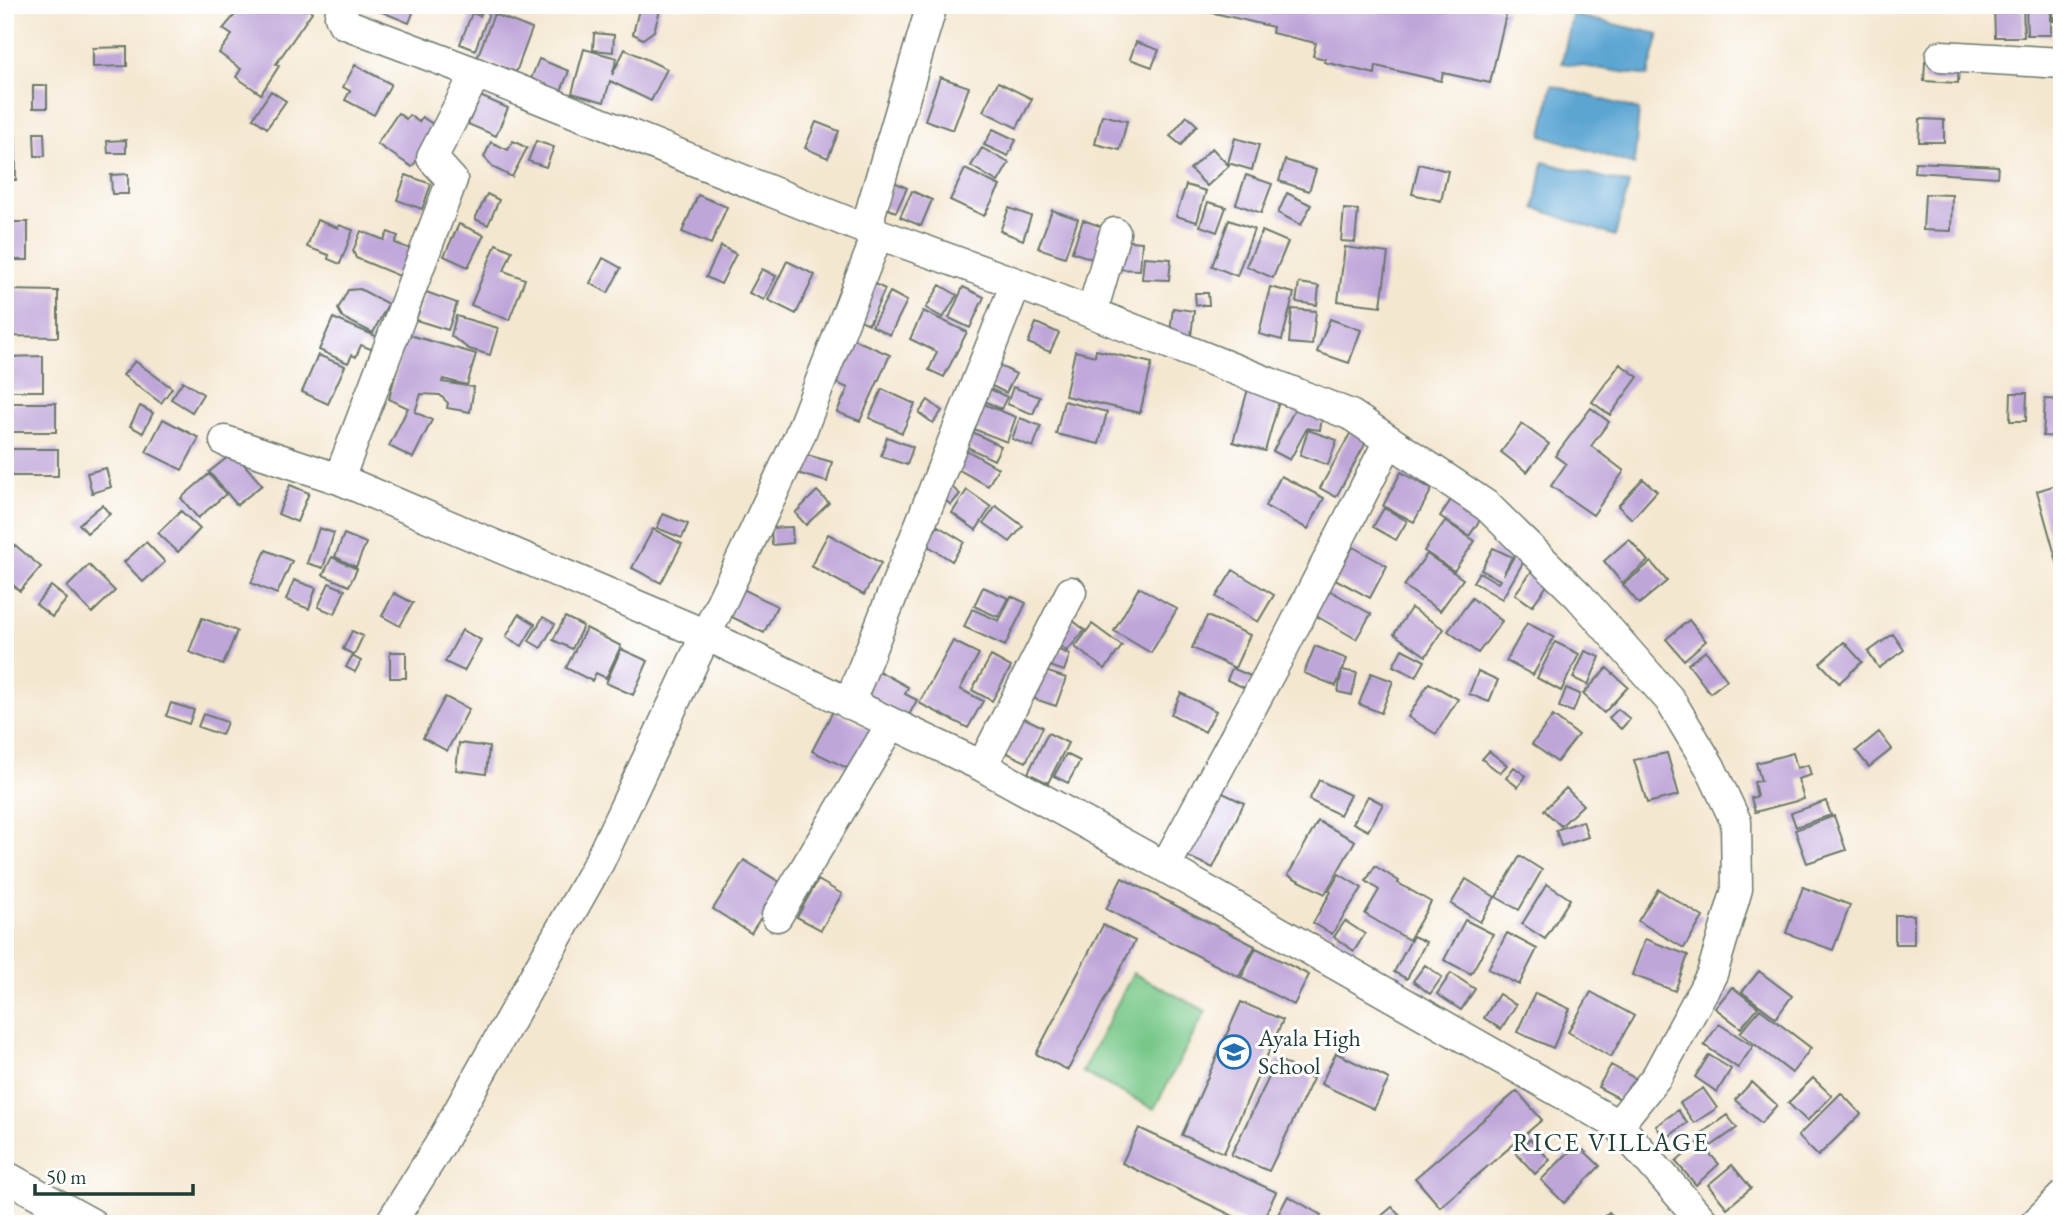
<svg xmlns="http://www.w3.org/2000/svg" width="2067" height="1229" font-family="'EB Garamond',serif">
<rect width="100%" height="100%" fill="#fff"/>
<filter id="ink" filterUnits="userSpaceOnUse"><feTurbulence type="fractalNoise" baseFrequency=".0143" numOctaves="2"/><feDisplacementMap in="SourceGraphic" scale="14" xChannelSelector="R" yChannelSelector="G"/><feConvolveMatrix kernelMatrix="1 2 1 2 8 2 1 2 1" color-interpolation-filters="sRGB"/></filter>
<filter id="wash" filterUnits="userSpaceOnUse"><feTurbulence type="fractalNoise" baseFrequency=".00686" numOctaves="4" result="noise"/><feDisplacementMap in="SourceGraphic" scale="28" xChannelSelector="R" yChannelSelector="G"/><feGaussianBlur stdDeviation="1.57" result="paint"/><feColorMatrix in="noise" values="0 0 0 0 0 0 0 0 0 0 0 0 0 0 0 0 0 1.4 0 .05"/><feComposite in="paint" operator="in"/></filter>
<g filter="url(#wash)">
<rect width="100%" height="100%" fill="#f4e7d0"/>
<path fill="#78c889" stroke="#4c825e" stroke-width="2" d="M1133,973l73,38 -52,98 -72,-37z"/>
<path fill="#5ca5d3" stroke="#3e7184" stroke-width="2" d="M1572,15l87,19 -11,42 -86,-13z
M1552,85l87,25 -5,55 -92,-30z
M1543,162l86,22 -14,52 -80,-28z"/>
<g id="blocks">
<path fill="#bfa6d9" d="M243,5h61l8,7 -36,52 3,2 -18,28 -25,-17 5,-8 -22,-16 13,-18 -9,-6z
M379,5h37l-7,18 -32,-13z
M484,5h6l-3,7 2,1 -14,37 -15,-6 12,-31 8,3z
M640,5l21,2 -7,24 -11,8 -10,-5z
M1181,5h305l21,5 -17,73 -47,-10 -2,8 -65,-15 -1,8 -51,-12 1,-3 -12,-3 3,-13 -44,-10 1,-6z
M1994,5h29l1,32h-29z
M2026,5h25v30h-24z
M2053,5h9v16h-9z
M494,14l38,15 -16,43 -39,-14z
M594,33l20,2 -1,17 -20,-2z
M1136,42l23,8 -7,17 -22,-8z
M127,47v19l-34,1v-19z
M584,49l33,9 -5,17 13,-26 42,20 -16,32 -41,-20 -6,21 -32,-9z
M539,59l30,12 -8,20 -30,-12z
M1925,62l34,2 -1,19 -34,-2z
M5,63h3l1,45h-4z
M355,65l36,19 -17,31 -29,-15 5,-9 -7,-4z
M940,77l29,10 -16,43 -28,-10z
M998,82l34,17 -15,29 -34,-17z
M33,86h14v22h-14z
M271,91l15,10 -19,27 -14,-10z
M480,96l28,12 -12,28 -28,-12z
M398,113l8,6 3,-4 10,7 3,-5 17,11 -27,39 -35,-23z
M1102,115l25,6 -7,29 -25,-6z
M1187,116l10,9 -16,20 -11,-9z
M1920,119l24,1v22h-25z
M816,122l23,9 -11,27 -23,-10z
M993,129l23,11 -8,16 -24,-11z
M5,130h10l1,50h-11z
M34,133h10l1,23h-10z
M1235,138l24,7 -7,25 -24,-7z
M126,140v13h-18l-1,-12z
M513,141l14,7 -15,29 -18,-9 -10,-11 7,-15 17,8z
M536,141l18,6 -8,20 -18,-6z
M982,148l27,15 -11,19 -27,-16z
M1212,148l17,18 -22,20 -17,-17z
M1285,160l31,10 -7,21 -30,-10z
M1915,162l83,4 -1,11 -83,-5z
M1419,164l29,7 -7,30 -29,-7z
M965,169l35,17 -16,30 -34,-16z
M128,174v20h-16l-1,-19z
M406,175l25,9 -9,25 -25,-9z
M1246,175l26,9 -11,29 -25,-9z
M894,182l13,6 -11,24 -13,-5z
M1186,185l20,6 -9,31 -21,-6z
M912,191l20,9 -11,26 -21,-9z
M1287,193l24,12 -10,20 -23,-12z
M487,194l12,6 -11,25 -13,-6z
M1925,194l27,1 -1,36 -28,-1z
M698,195l29,12 -16,37 -29,-12z
M1208,202l18,5 -9,25 -17,-6z
M1009,208l22,8 -8,24 -23,-9z
M1344,209l14,1 -3,32 -14,-1z
M1052,210l26,9 -13,38 -27,-9z
M317,220l21,8 1,-3 14,5 -13,34 -12,-5 1,-4 -22,-8z
M1083,220l25,9 -10,32 -26,-9z
M1229,220l25,9 -17,47 -25,-10z
M5,222h23v38h-23z
M459,224l25,11 -16,32 -24,-11z
M361,231l23,9 4,-8 10,4 -3,7 18,7 -11,27 -46,-19 -3,-7z
M1262,231l26,11 -15,36 -27,-12z
M1117,240l25,2 -2,28 -25,-1z
M496,244l16,7 -8,20 21,8 -16,41 -38,-15z
M721,246l15,8 -15,30 -15,-7z
M1345,247l43,6 -7,53 -43,-5z
M1144,257l27,2 -2,21 -27,-1z
M603,258l18,10 -13,25 -18,-10z
M787,261l28,14 -19,39 -28,-14z
M762,269l14,7 -12,24 -15,-7z
M867,280l18,9 -16,35 -18,-8z
M1299,283l20,3 -2,19 -21,-3z
M940,285l17,10 -14,23 -17,-10z
M963,287l21,10 -14,31 -21,-10z
M1270,287l24,6 -12,47 -23,-6z
M360,289l28,15 -15,29 -30,-15 -5,-9 10,-19z
M5,290l53,1v46l-53,-1z
M426,292l31,11 -9,27 -32,-10z
M890,292l17,9 -17,34 -18,-9z
M1195,293h13l1,12h-13z
M1173,308l21,3 -3,25 -21,-3z
M1292,309l24,2 -4,34 -23,-2z
M923,311l44,21 -23,45 -15,-7 8,-18 -27,-13z
M456,316l42,12 -8,27 -21,-6 -18,-13z
M333,318l45,19 -5,13 -12,-5 -5,12 -4,-2 -4,8 -29,-13z
M1330,319l31,11 -12,33 -32,-11z
M1036,323l23,10 -9,19 -22,-9z
M406,334l70,20 -9,31 -24,-6 -1,3 32,5 -4,25 -23,-4 1,-5 -8,-8 -19,-1 -6,18 17,8 -19,38 -24,-12 19,-38 -19,-9z
M846,336l44,19 -30,66 -23,-9 11,-24 -21,-9z
M1096,350l56,13 -12,50 -75,-17 10,-45 20,5z
M318,355l27,11 -17,38 -26,-12z
M43,356v35h-38v-34z
M135,361l37,27 -11,15 -38,-28z
M996,364l20,10 -10,19 -20,-10z
M1620,364l18,13 -28,38 -18,-13z
M183,381l20,13 -11,18 -21,-13z
M1013,387l27,10 -7,17 -26,-10z
M988,388l19,9 -6,12 -19,-9z
M882,389l33,15 -13,29 -33,-15z
M1248,389l32,9 -15,53 -32,-9z
M2011,393h16l-1,28h-16z
M2045,399l17,1v37l-19,-1z
M928,400l14,11 -9,12 -14,-10z
M976,401l40,16 -9,25 -41,-16z
M1064,401l43,11 -8,32 -43,-10z
M5,403h51v29h-51z
M140,406l13,7 -10,20 -13,-7z
M1296,407l27,5 -3,18 -13,-2 -17,32 -17,-9z
M1591,408l18,14 -18,24 33,25 -31,44 -42,-29 15,-22 -11,-8z
M1020,418l21,8 -8,21 -21,-8z
M163,419l36,19 -17,32 -36,-18z
M1522,424l27,20 -22,28 -26,-20z
M1308,430l29,10 -9,25 -28,-10z
M1352,430l16,9 -32,58 -16,-9z
M970,431l31,15 -7,14 -31,-15z
M887,437l26,10 -6,18 -26,-9z
M959,446l39,22 -10,18 -40,-22z
M5,449h53v27h-53z
M800,453l32,9 -5,20 -33,-10z
M229,456l4,4 4,-4 25,29 -25,20 -28,-33z
M106,468l5,19 -19,6 -5,-20z
M1401,472l31,17 -18,33 -31,-16z
M209,474l17,20 -28,24 -17,-20z
M1281,476l43,22 -16,31 -43,-23z
M1643,479l14,12 -25,28 -14,-13z
M946,482l14,12 -9,11 -15,-13z
M2062,483v93h-1l-24,-85z
M290,485l19,8 -12,29 -19,-8z
M967,490l24,17 -15,23 -24,-17z
M817,491l12,12 -23,22 -11,-12z
M1457,491l29,20 -17,25 -29,-20z
M102,505l8,9 -23,19 -8,-9z
M996,506l27,20 -13,16 -26,-19z
M1384,508l23,13 -11,19 -23,-13z
M181,511l19,18 -22,23 -20,-19z
M663,514l25,10 -6,14 -25,-10z
M1445,521l30,20 -21,30 -30,-20z
M938,526l26,16 -12,19 -27,-17z
M792,527l1,16 -21,2 -1,-17z
M319,528l15,5 -11,35 -16,-5z
M653,529l29,15 -21,39 -29,-15z
M344,534l22,9 -10,24 -21,-10z
M828,534l53,29 -17,32 -53,-29z
M1629,539l19,22 -26,22 -18,-22z
M146,542l19,20 -22,20 -19,-20z
M15,545l26,22 -21,24 -15,-13v-22z
M1353,547l34,19 -17,32 -35,-19z
M1493,548l19,9 -9,18 12,-20 9,6 -22,38 -29,-17 6,-10 19,11 2,-3 -19,-10z
M266,550l26,11 -15,33 -26,-11z
M1427,554l36,25 -23,32 -36,-25z
M332,557l25,12 -8,17 -26,-11z
M1651,562l16,19 -28,23 -16,-19z
M89,565l26,26 -23,22 -25,-26z
M1534,568l17,12 -19,26 -17,-12z
M1233,570l41,25 -16,27 -42,-25z
M294,580l22,8 -7,21 -23,-9z
M329,583l16,7 -10,24 -17,-7z
M1320,585l51,29 -15,25 -50,-29z
M51,586l16,13 -15,18 -16,-13z
M983,587l25,11 -10,19 -24,-11z
M1139,587l38,22 -26,44 -37,-22z
M741,588l36,18 -13,27 -36,-18z
M394,593l19,10 -13,23 -18,-10z
M1011,596l15,7 -21,43 -41,-19 8,-18 27,12z
M1472,598l30,23 -24,32 -30,-22z
M1411,608l33,21 -18,27 -32,-22z
M519,614l16,10 -13,22 -16,-9z
M1207,616l43,19 -15,33 -43,-20z
M543,617l12,7 -14,24 -12,-7z
M565,617l18,9 -11,23 -19,-9z
M202,618l35,13 -14,34 -34,-13z
M1072,620l13,10 -18,21 -13,-10z
M1689,620l17,21 -22,19 -18,-21z
M1527,623l27,14 -21,38 -27,-14z
M1092,624l30,22 -17,23 -30,-22z
M586,628l35,18 -15,32 -10,-5 -4,8 -26,-13z
M462,630l19,10 -17,31 -19,-9z
M352,631l11,5 -9,19 -11,-6z
M1893,634l11,16 -25,18 -11,-16z
M953,641l26,13 -19,35 23,12 -15,27 -49,-25z
M1555,642l24,12 -18,37 -24,-13z
M1844,642l18,20 -23,21 -19,-20z
M1315,646l32,13 -11,27 -32,-13z
M1051,647l19,7 -6,17 -20,-7z
M621,649l27,12 -15,34 -27,-12z
M1402,649l23,12 -9,16 -23,-11z
M1585,651l15,6 -12,28 -15,-7z
M1706,651l21,29 -17,13 -22,-29z
M390,652h16v26h-16z
M352,656l9,5 -6,11 -9,-5z
M991,656l20,11 -19,34 -20,-11z
M873,668l35,19 -3,7 12,6 -9,17 -47,-25z
M1232,668l21,9 -6,12 -20,-9z
M1607,668l21,19 -24,26 -21,-19z
M1039,669l27,9 -10,28 -27,-9z
M1342,670l15,3 -5,22 -14,-3z
M1478,671l20,9 -9,22 -20,-8z
M1371,673l22,8 -12,32 -22,-9z
M1429,683l29,16 -22,35 -28,-17z
M1566,688l14,6 -7,18 -14,-5z
M1181,693l35,18 -11,21 -34,-18z
M445,697l24,12 -22,42 -24,-13z
M171,703l23,7 -5,14 -23,-8z
M1618,709l12,10 -9,10 -12,-11z
M833,711l42,21 -20,40 -43,-21z
M203,714l24,8 -5,13 -24,-8z
M1018,715l25,12 -17,35 -25,-12z
M1553,716l25,19 -21,27 -25,-18z
M1879,732l13,17 -23,18 -13,-16z
M1048,733l20,10 -20,40 -20,-10z
M459,743l30,4 -3,27 -30,-4z
M1489,751l18,14 -7,8 -18,-14z
M1667,753l12,42 -32,8 -13,-43z
M1793,753l4,15 11,-3 3,10 -13,4 6,20 -49,13 -4,-14 6,-1 -3,-15 7,-1 -5,-18z
M1066,754l14,7 -12,22 -14,-7z
M1514,767l12,9 -8,11 -12,-9z
M1319,780l31,15 -10,20 -31,-15z
M1212,788l32,15 -31,65 -31,-14z
M1566,788l17,17 -22,21 -17,-16z
M1368,796l15,8 -15,27 -15,-8z
M1826,801l5,14 -35,12 -5,-14z
M1834,816l12,34 -39,13 -12,-33z
M1318,821l37,20 -30,53 -37,-19z
M1583,821l5,16 -27,9 -5,-16z
M1520,856l22,14 -23,40 -23,-13z
M744,860l37,23 -14,40 -7,-4 -9,14 -38,-24z
M1375,866l24,15 -1,2 33,19 -22,38 -44,-26 14,-24 -13,-9z
M1339,874l23,14 -30,46 -19,-11 18,-31 -2,-1z
M1122,878l133,68 -16,31 -133,-68z
M1466,879l29,18 -15,25 -29,-18z
M818,880l24,14 -21,36 -24,-13z
M1547,884l23,15 -25,40 -23,-15z
M1803,887l47,18 -17,45 -47,-17z
M1658,889l45,28 -19,31 -46,-27z
M1895,915h19v29h-19z
M1465,920l28,14 -22,40 -27,-14z
M1345,921l20,13 -11,17 -20,-14z
M1103,925l32,16 -67,129 -32,-16z
M1507,933l30,16 -18,36 -31,-16z
M1413,936l13,6 -19,37 -13,-7z
M1645,939l43,16 -13,36 -43,-16z
M1256,948l53,27 -15,30 -53,-27z
M1425,965l17,12 -12,17 -17,-13z
M1759,971l33,25 -16,22 -34,-26z
M1451,973l24,16 -14,21 -24,-16z
M1732,987l26,20 -17,21 -26,-20z
M1591,992l43,24 -23,41 -43,-25z
M1535,993l35,16 -17,39 -36,-16z
M1499,994l17,11 -15,24 -17,-11z
M1241,1002l42,18 -59,133 -42,-18z
M1760,1009l51,39 -19,25 -52,-40z
M1719,1024l34,22 -15,22 -34,-23z
M1336,1053l53,26 -15,30 -53,-25z
M1709,1055l22,14 -14,23 -22,-15z
M1278,1059l35,20 -44,92 -38,-16z
M1611,1065l25,14 -12,22 -26,-14z
M1813,1078l19,18 -25,25 -19,-18z
M1752,1082l25,23 -16,18 -26,-23z
M1703,1088l14,20 -23,15 -14,-20z
M1517,1091l25,29 -102,87 -25,-29z
M1841,1093l20,21 -43,42 -20,-20z
M1678,1110l9,13 -22,16 -9,-13z
M1727,1115l10,13 -26,18 -9,-13z
M1139,1128l137,64 -15,32h-11l-128,-61z
M1530,1139l20,21 -15,14 -20,-22z
M1699,1142l20,22 -23,21 -20,-23z
M1577,1144l23,22 -36,37 -23,-23z
M1732,1165l19,23 -24,20 -19,-23z
M1288,1196l33,19 -5,9h-43z
M1392,1207l15,17h-35z
M1609,1212l11,12h-24z"/>
</g>
</g>
<g filter="url(#ink)">
<use href="#blocks" fill-opacity="0" stroke="#6a786b" stroke-width="2"/>
<g fill="none" stroke-linecap="round" stroke-linejoin="round">
<defs>
<path id="minor" d="M344,5l-4,11 3,7 133,50 394,158 146,52 335,132 136,91 92,90 91,104 40,67 26,55 1,67 -25,85 -55,102 -39,49
M1941,56l121,7
M1092,312l23,-79
M225,441l114,38 367,156 276,131 183,101 453,258 87,99
M339,479l113,-299 -20,-22 44,-85
M849,704l167,-421
M982,766l89,-174
M1165,867l115,-213 109,-213
M777,916l114,-191
M5,1176l87,48
M390,1224l49,-78 160,-284 200,-425 73,-188 -2,-35 62,-209
M2035,1224l27,-27"/>
</defs>
<use href="#minor" stroke="#6a786b" stroke-width="33"/>
<use href="#minor" stroke="#fff" stroke-width="30"/>
</g>
</g>
<defs>
<symbol id="school-ring" viewBox="-11 -11 22 22"><circle r="9.5" fill="#fff" stroke="#1f6fb2" stroke-width="1.5"/><path d="M0-5L7-2L0 1L-7-2ZM-4 1L0 2.5L4 1V4Q0 6-4 4Z" fill="#1f6fb2"/></symbol>
</defs>
<g fill-rule="evenodd">
<use href="#school-ring" x="1215" y="1033" width="38" height="38"/>
</g>
<g text-anchor="middle" stroke-width="6" stroke-linejoin="round" paint-order="stroke">
<g font-size="24" fill="#1f3d34" stroke="#fff" text-anchor="start">
<text x="1258" y="1046">Ayala High<tspan x="1258" dy="28">School</tspan></text>
</g>
<g font-size="26" letter-spacing="2" fill="#1f3d34" stroke="#fff">
<text x="1611" y="1151">RICE VILLAGE</text>
</g>
</g>
<rect width="2067" height="1229" fill="none" stroke="#fff" stroke-width="28"/>
<path d="M35 1184v10h158v-10" fill="none" stroke="#1f3d34" stroke-width="3.5"/>
<text x="46" y="1184" font-size="21" fill="#1f3d34" stroke="#ffffff" stroke-width="5" paint-order="stroke">50 m</text>
</svg>
